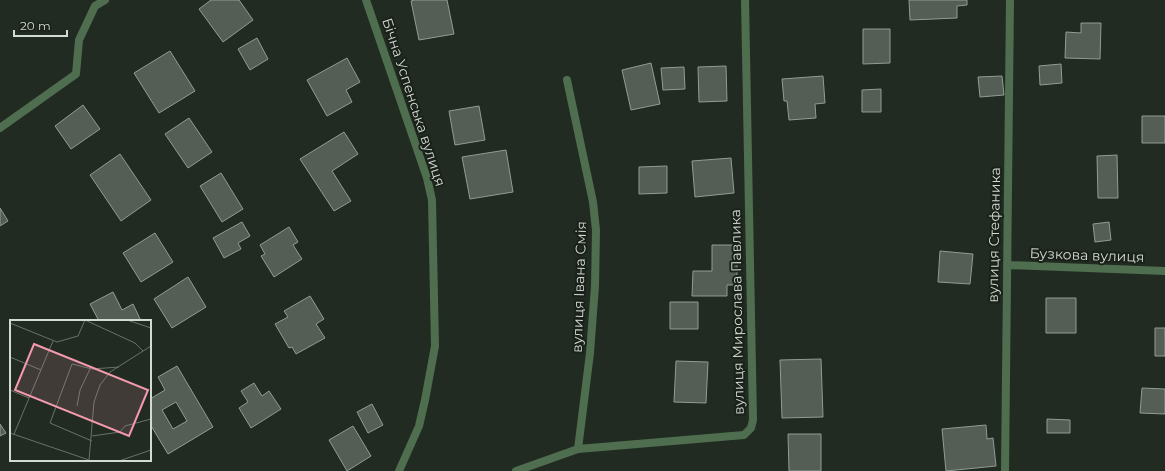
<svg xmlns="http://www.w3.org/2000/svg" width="1165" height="471" font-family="Montserrat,sans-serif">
<rect width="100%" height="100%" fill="#222b22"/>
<path fill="#545e54" stroke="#929c92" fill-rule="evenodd" d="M211,0h28l14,20 -30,22 -24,-33z
M414,0h33l7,34 -35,6 -8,-39z
M909,0h58v5l-10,1v12l-47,2z
M1081,23h20l-1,36 -35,-1 1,-26 15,1z
M863,29h27v34l-27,1z
M257,38l11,21 -18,11 -12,-21z
M170,51l25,40 -36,22 -25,-40z
M347,58l13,24 -14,8 6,12 -25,14 -20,-36z
M651,63l9,41 -29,6 -9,-40z
M1061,64l1,19 -22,2 -1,-19z
M726,66l1,35 -28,1 -1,-35z
M684,67l1,22 -22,1 -2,-22z
M823,76l2,27 -10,1 1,14 -27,2 -2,-19h-3l-2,-22z
M1002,76l2,19 -24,2 -2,-20z
M881,89v23h-19v-22z
M83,105l17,24 -29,20 -16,-23z
M479,106l6,34 -30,5 -6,-34z
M1142,116h23v27h-23z
M189,118l23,34 -24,16 -23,-34z
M344,132l14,22 -26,17 19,30 -17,10 -34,-52z
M506,150l7,42 -43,7 -8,-42z
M120,154l31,46 -30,21 -31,-46z
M1117,155l1,43h-20l-1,-42z
M731,158l3,35 -39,4 -3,-36z
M667,166v27l-28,1v-27z
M221,173l22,36 -21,13 -22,-36z
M0,208l8,13 -8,5z
M242,222l8,14 -12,7 3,6 -17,9 -11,-20z
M1109,222l2,18 -16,2 -2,-18z
M289,227l9,15 -5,3 9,14 -28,18 -13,-21 4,-2 -5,-9z
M155,233l18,29 -32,20 -18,-29z
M712,245h25v40h-10v11h-35l1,-25h19z
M940,251l33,3 -3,30 -32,-2z
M188,277l18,30 -34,21 -18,-29z
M113,292l9,18 11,-6 8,17h-42l-9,-17z
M310,296l14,23 -8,5 9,14 -29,16 -4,-7 -3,1 -14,-24 13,-7 -4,-6z
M1046,298h30v35h-30z
M670,302h28v27h-28z
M1155,328h10v28h-10z
M821,359l2,58 -41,1 -2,-58z
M676,361l32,1 -2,41 -32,-1z
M177,366l36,61 -45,27 -18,-30v-25l15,-9 -7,-13zM176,402l11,19 -14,8 -11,-19z
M254,383l8,13 7,-5 12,18 -30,19 -12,-20 9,-6 -7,-11z
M1142,388l23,1v25l-25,-1z
M372,404l11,21 -15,8 -11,-21z
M1047,419l23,1v13h-23z
M0,424l6,9 -6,3z
M986,425l1,14 6,-1 3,28 -50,5 -4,-42z
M353,426l18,30 -24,15 -18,-31z
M788,434h33v37h-32z"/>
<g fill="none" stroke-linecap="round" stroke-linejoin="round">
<path stroke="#4e6e4f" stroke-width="8" d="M366,0l61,178 5,22 3,146 -10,54 -6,26 -20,45
M567,80l26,122 3,28 -1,56 -5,67 -12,96
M0,128l76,-54 3,-34 16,-34 10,-6
M1007,265l158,6
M516,471l62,-22 166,-14 7,-7 2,-8 -8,-420
M1005,471l5,-471"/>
</g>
<g text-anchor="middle" stroke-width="4" stroke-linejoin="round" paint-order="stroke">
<g font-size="14" fill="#d3d9d3" stroke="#192119">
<text transform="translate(414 102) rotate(72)" y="5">Бічна Успенська вулиця</text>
<text transform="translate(994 235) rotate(-89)" y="5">вулиця Стефаника</text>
<text transform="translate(1087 255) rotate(2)" y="5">Бузкова вулиця</text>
<text transform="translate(579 287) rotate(-88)" y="5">вулиця Івана Смія</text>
<text transform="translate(737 312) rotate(-91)" y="5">вулиця Мирослава Павлика</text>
</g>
</g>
<g transform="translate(10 320)">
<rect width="141" height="141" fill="#222b22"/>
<path fill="none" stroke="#697169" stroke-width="1" d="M75,0l50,23 8,8M117,0l24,8M0,3l47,19 21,-6 7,-16M0,37l31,13M0,70l19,8M67,86l3,-16 10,-21M0,113l79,27M4,114l39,-93M82,116l28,-4 5,-6 26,-7M82,121l-42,-18 22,-59 20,5 27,-2M79,140l5,-58 6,-17 10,-13 41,-26M109,141l32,-11"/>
<path fill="#f39aac" fill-opacity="0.15" stroke="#f39aac" stroke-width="2" d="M24,24l114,46 -19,46 -114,-46z"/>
<rect width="141" height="141" fill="none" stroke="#d3d9d3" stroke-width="2"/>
</g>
<path d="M14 30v6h53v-6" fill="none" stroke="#d3d9d3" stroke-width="2"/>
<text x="20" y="30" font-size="12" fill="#d3d9d3" stroke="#192119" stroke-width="3" paint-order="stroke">20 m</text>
</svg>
